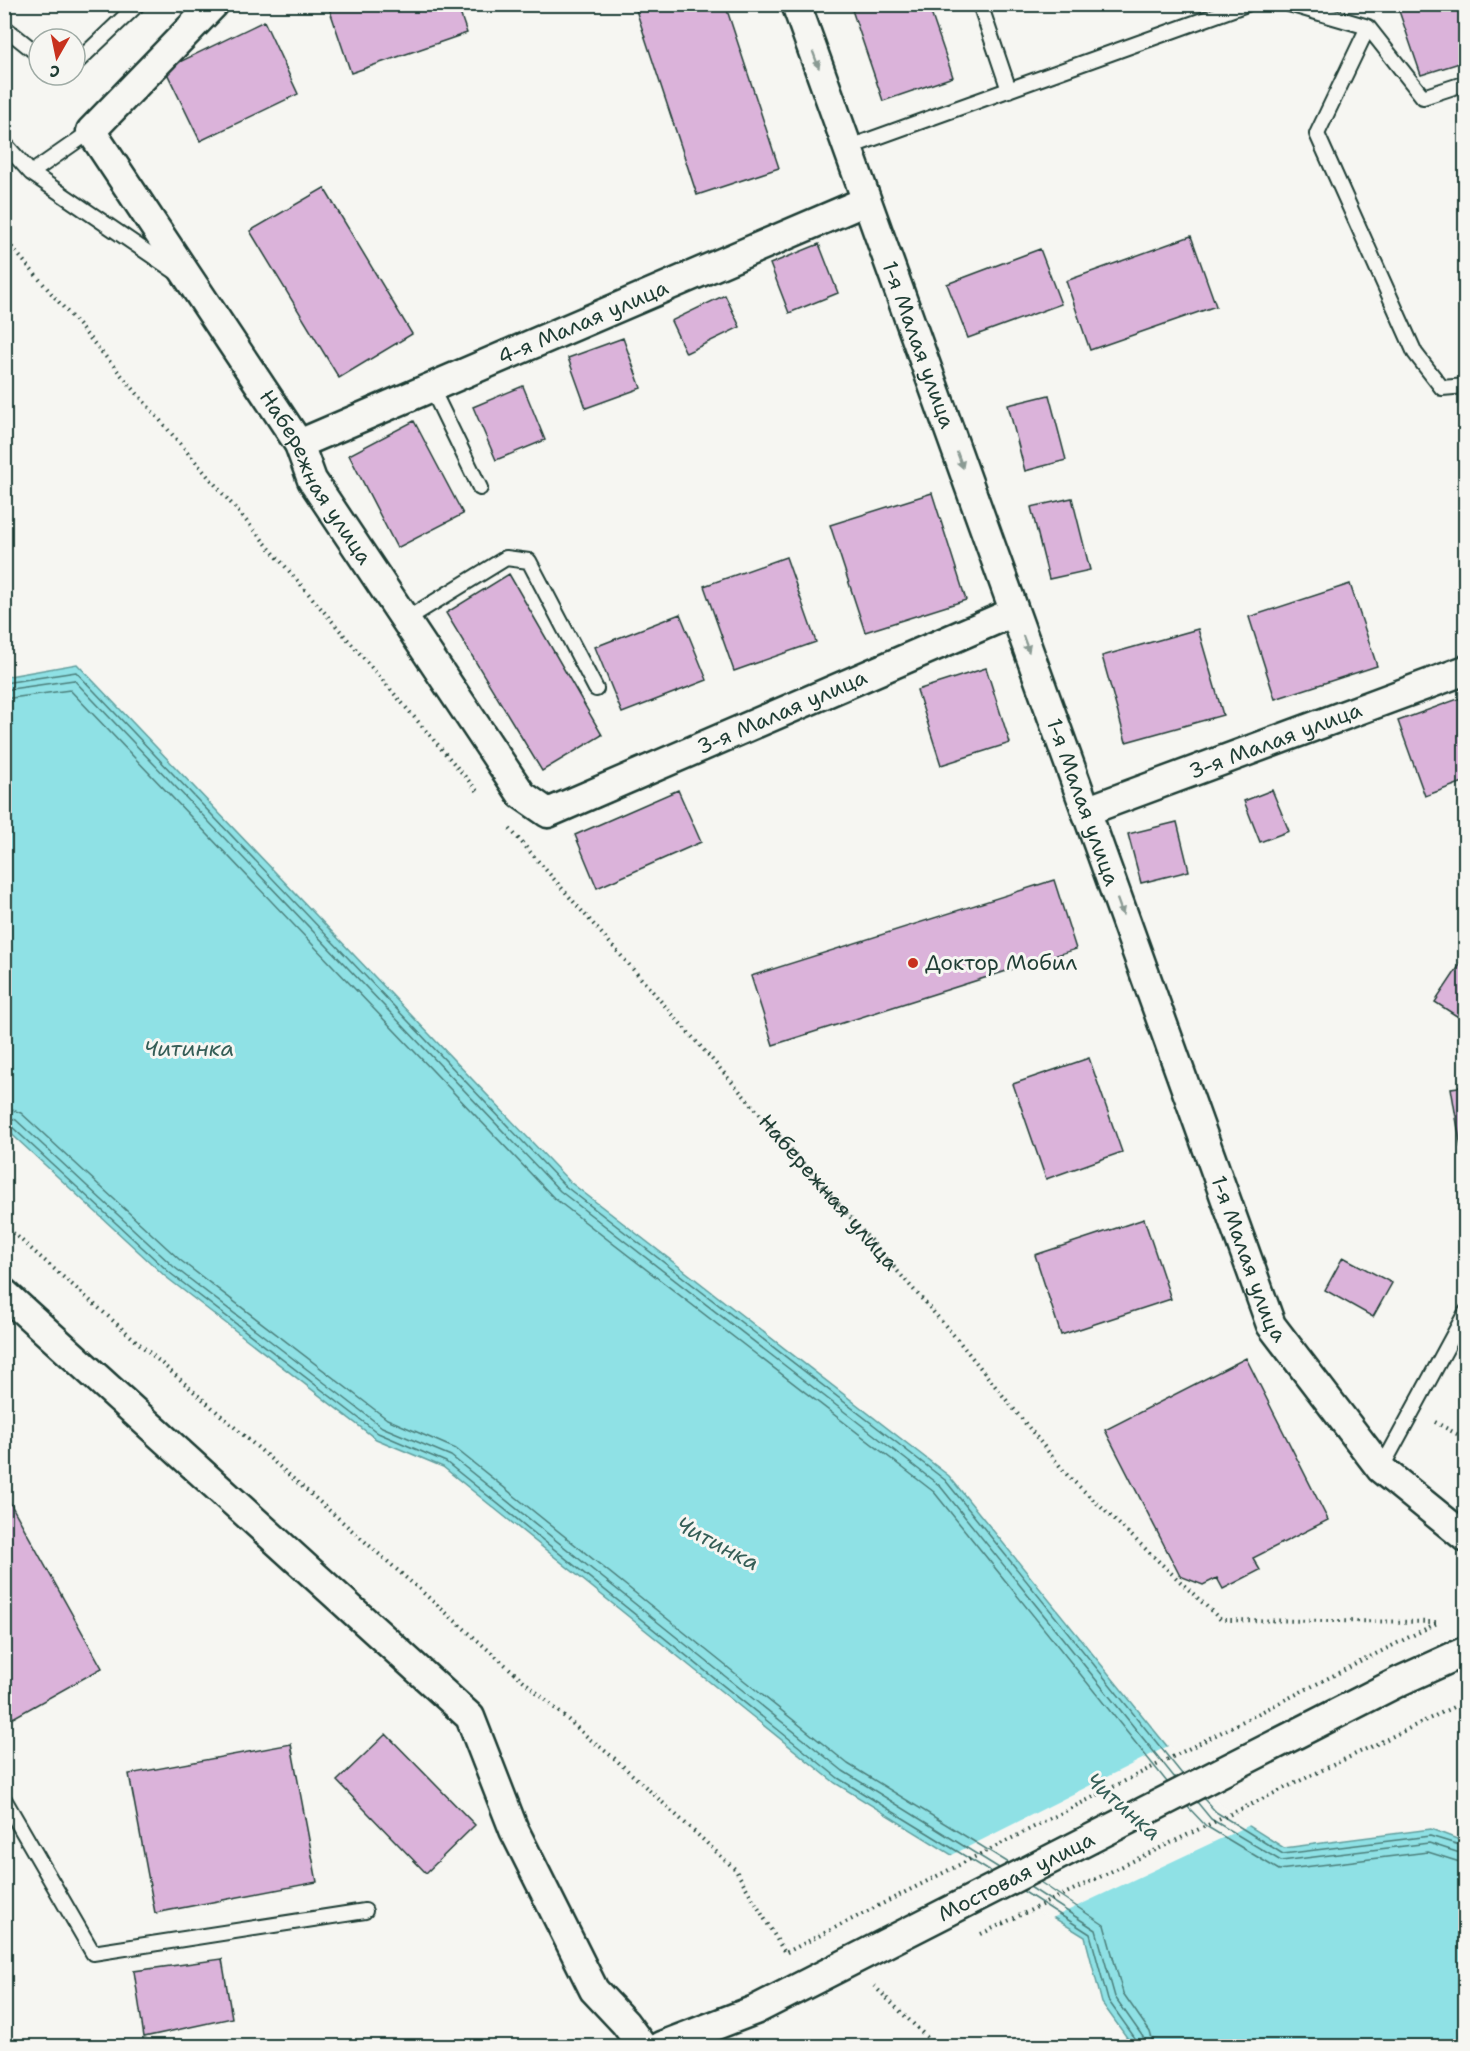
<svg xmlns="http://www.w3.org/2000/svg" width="1470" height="2051" font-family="'Shantell Sans',sans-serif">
<rect width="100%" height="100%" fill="#f6f6f2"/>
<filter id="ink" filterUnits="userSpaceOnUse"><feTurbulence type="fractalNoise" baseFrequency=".0167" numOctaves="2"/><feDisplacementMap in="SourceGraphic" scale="12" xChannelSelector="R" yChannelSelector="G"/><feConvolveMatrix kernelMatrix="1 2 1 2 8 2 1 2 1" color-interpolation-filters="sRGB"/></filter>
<g filter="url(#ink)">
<path fill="#8fe1e5" stroke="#629f9e" stroke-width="1.5" d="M77,664l493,518 379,294 230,285 40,46 65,41 147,-19 34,13v204h-332l-31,-43 -17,-66 -250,-154 -392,-316 -67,-28 -210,-162 -161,-149 -1,-451z"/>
<path fill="#f6f6f2" d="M1170,1745l51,60 31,19 -202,95 -100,-63z"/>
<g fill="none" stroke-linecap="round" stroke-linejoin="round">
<path stroke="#4c7f7b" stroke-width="1.5" d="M4,683l72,-11 489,514 380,294 237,294
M4,690l70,-10 486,511 380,295 235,292
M4,699l66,-9 484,508 380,294 233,290
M4,1107l17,6 159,147 207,159 69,30 392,315 161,99
M4,1116l12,4 158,147 208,160 69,29 392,315 156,97
M4,1124l7,2 159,147 208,160 68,29 392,316 153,94
M1204,1799l12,13 67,42 147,-18 36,11
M1197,1802l14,17 70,42 148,-18 37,12
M1188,1807l18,19 73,44 149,-18 38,12
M1040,1882l64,43 19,68 27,39 4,14
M1030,1887l66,43 19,67 28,40 2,9
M1023,1891l67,43 18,66 29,41 1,5"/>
</g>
<path fill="#dbb3da" stroke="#1f3d34" stroke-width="1.5" d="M457,4l10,29 -116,40 -23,-68z
M634,4h91l54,164 -82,27z
M850,4h78l25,73 -70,24z
M1410,4h56v57l-45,14 -23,-67z
M264,21l34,73 -98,47 -35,-72z
M324,188l88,146 -73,44 -89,-147z
M1191,236l25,70 -126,44 -24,-69z
M819,244l19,49 -49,20 -19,-49z
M1040,249l21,55 -93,34 -21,-54z
M725,295l15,32 -54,26 -15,-32z
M623,338l18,50 -55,20 -18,-50z
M523,386l22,54 -49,20 -23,-53z
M1049,395l17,65 -41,11 -17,-66z
M414,421l49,93 -66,34 -48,-93z
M932,493l34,107 -101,32 -35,-107z
M1072,498l18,72 -41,9 -18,-72z
M786,557l30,85 -82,29 -30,-85z
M509,574l93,161 -60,36 -96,-158z
M1350,584l27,82 -102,33 -26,-82z
M680,614l27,66 -85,33 -27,-66z
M1198,629l25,86 -97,27 -24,-86z
M986,668l24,75 -69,22 -24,-75z
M1466,696v85l-41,15 -27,-75z
M678,790l23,52 -104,46 -22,-53z
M1272,790l17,41 -29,11 -16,-41z
M1177,822l12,49 -48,12 -13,-49z
M1054,880l22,69 -303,96 -22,-69z
M1461,963l5,3v56l-31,-20z
M1089,1058l33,94 -76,27 -33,-95z
M1466,1086v60l-5,1 -10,-59z
M1144,1219l27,80 -110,36 -26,-80z
M1343,1257l49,26 -19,34 -48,-27z
M1246,1358l82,162 -75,38 7,12 -37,19 -6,-11 -14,7 -23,-9 -75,-146z
M4,1492l98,176 -89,50 -9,-15z
M386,1734l89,91 -49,48 -89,-92z
M291,1744l26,138 -162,31 -26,-139z
M222,1959l10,59 -88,19 -10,-66z"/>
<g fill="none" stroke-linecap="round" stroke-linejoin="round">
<defs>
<path id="lane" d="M980,4l29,86
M1289,4l79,23 55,70 43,-14
M4,27l35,28
M1368,27l-51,107 98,219 27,35 24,-2
M75,64l63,-60
M63,75h1
M4,143l27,30 60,-42
M847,148l400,-144
M31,173l145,99
M431,387l49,101
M405,620l101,-62 23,3 67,128
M1381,1469l85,-157
M4,1799l89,154 272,-42"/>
<g id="street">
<path id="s2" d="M214,4l-123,127 208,313 13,36 210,315 26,18 466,-201"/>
<path id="s3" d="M796,4l475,1321 110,144 85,69"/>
<path id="s4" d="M299,444l567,-243"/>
<path id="s5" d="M1086,811l380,-141"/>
<path d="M4,1293l466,424 44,113 80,160 31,33 17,23"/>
<path id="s6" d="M661,2046l94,-36 645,-329 66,-30"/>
</g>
</defs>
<use href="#lane" stroke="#1f3d34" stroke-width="18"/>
<use href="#street" stroke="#1f3d34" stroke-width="33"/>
<g stroke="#1f3d34" stroke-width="4" stroke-dasharray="1.5 4.5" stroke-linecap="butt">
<path d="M4,238l476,556"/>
<path id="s1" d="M510,829l447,510 111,137 153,144 218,2"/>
<path d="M4,1225l587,515 23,18 121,111 50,84 652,-330"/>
<path d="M1435,1422l31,17"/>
<path d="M981,1934l485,-233"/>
<path d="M874,1986l62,60"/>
</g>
<use href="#lane" stroke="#f6f6f2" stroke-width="14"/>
<use href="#street" stroke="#f6f6f2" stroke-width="28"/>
</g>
<defs><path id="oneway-solid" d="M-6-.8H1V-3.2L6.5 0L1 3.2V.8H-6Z" transform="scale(1.5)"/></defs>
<g fill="#8a9a93">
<use href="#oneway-solid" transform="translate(816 60) rotate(70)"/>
<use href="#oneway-solid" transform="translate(960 460) rotate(70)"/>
<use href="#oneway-solid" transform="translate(1026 644) rotate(70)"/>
<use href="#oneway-solid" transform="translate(1120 907) rotate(70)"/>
</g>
</g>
<circle fill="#c8321e" stroke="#f6f6f2" stroke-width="2" cx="913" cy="963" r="6"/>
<g text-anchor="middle" stroke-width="6" stroke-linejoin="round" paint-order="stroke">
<g font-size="21" fill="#1f3d34" stroke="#f6f6f2">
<text dy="7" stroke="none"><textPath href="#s4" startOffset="309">4-я Малая улица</textPath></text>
<text dy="7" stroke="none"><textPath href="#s3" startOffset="362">1-я Малая улица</textPath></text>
<text dy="7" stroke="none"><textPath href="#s2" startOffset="590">Набережная улица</textPath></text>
<text dy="7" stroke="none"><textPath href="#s2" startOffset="1256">3-я Малая улица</textPath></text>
<text dy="7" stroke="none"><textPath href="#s5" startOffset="202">3-я Малая улица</textPath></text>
<text dy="7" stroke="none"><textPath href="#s3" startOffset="848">1-я Малая улица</textPath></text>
<text dy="7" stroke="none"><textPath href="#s1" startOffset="483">Набережная улица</textPath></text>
<text dy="7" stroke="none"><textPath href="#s3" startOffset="1334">1-я Малая улица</textPath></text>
<text dy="7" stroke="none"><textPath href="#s6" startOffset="394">Мостовая улица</textPath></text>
</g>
<g font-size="21" fill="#1f3d34" stroke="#f6f6f2" text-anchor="start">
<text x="925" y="970">Доктор Мобил</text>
</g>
<g font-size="22" font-style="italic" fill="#355e57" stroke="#f6f6f2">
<text x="189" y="1056">Читинка</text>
<text transform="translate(718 1543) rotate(28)" y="8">Читинка</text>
<text transform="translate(1124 1806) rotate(41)" y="8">Читинка</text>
</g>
</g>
<rect width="1470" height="2051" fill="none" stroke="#f6f6f2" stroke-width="24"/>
<rect x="12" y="12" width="1446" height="2027" fill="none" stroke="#1f3d34" stroke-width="2" filter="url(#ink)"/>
<g transform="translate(57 57) rotate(189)"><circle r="28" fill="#f6f6f2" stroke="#a0aca6" stroke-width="1.5"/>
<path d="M0-4.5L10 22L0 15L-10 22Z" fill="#c8321e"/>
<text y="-9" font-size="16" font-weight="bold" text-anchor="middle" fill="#1f3d34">С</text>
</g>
</svg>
